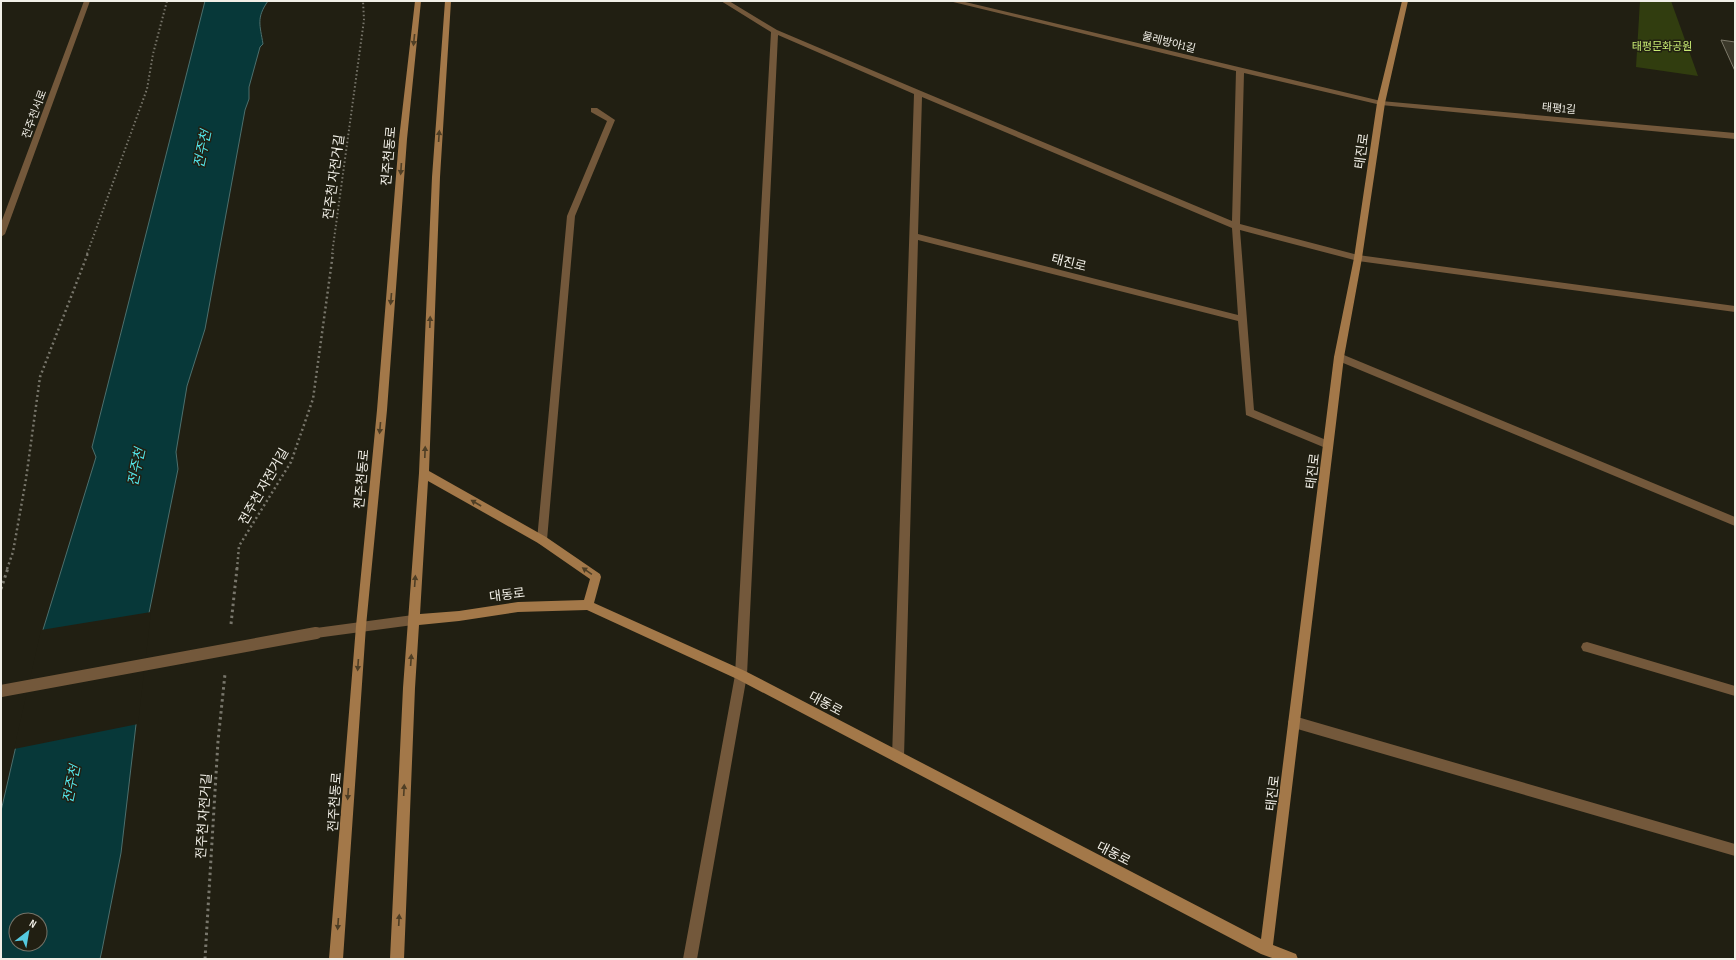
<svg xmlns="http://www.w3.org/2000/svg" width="1736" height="960" font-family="'Sofia Sans Condensed','Noto Sans KR',sans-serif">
<rect width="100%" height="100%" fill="#211f12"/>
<path fill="#313d0f" d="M1640,1h31l27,75 -62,-9z"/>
<path fill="#073839" stroke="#4d6f6d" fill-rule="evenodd" d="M205,1h63c-12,17 -8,24 -5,43l-3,3 -11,40v12l-4,11 -40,219 -18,57 -11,66 2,17 -29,144 -28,240 -19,97 -2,9h-99v-148l41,-178 54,-176 -4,-10zM16,920h24v24h-24z"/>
<path fill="#211f12" d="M151,612l-13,112 -124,25 27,-119z"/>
<path fill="#3b382a" stroke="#7d796a" d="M1721,40l14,2v29z"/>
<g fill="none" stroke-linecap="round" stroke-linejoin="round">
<path stroke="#78766b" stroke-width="2" stroke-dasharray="1.5 2.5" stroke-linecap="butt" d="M87,254l60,-165 6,-35 14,-53
M332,254l32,-234 -1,-19"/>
<path stroke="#78766b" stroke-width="2.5" stroke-dasharray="2 3" stroke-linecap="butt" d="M7,569l6,-17 13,-73 14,-102 48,-124
M237,569l2,-23 52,-84 22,-63 20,-146"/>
<path stroke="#78766b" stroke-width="3" stroke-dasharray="2.5 3.5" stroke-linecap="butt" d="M1,589l7,-21
M231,624l6,-56
M205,959l13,-218 7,-67"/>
<path fill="#73583b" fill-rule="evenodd" d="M84,1h6l-85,233 -4,3v-14z
M721,1h8l48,29 144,61 311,130 4,-150 -287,-70h12l420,100 354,32v6l-354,-34 -137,-32 -4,151 118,31 377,51v6l-377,-51 -118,-31 14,180 77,32 2,3 -2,3 -3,1 -82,-34 -8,-94 -320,-81 -14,517 -2,4 -4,2 -4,-2 -2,-4 22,-663 -136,-59 -31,640 -50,284h-14l52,-284 36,-643zM922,97l310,131 6,87 -320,-81z
M591,108h6l18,12 -40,96 -28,324 -1,3 -4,2 -4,-2 -1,-3 30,-324 40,-95 -16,-9z
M1339,353l396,164v9l-399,-166 -2,-3 2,-3z
M413,615l4,1 1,4 -1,4 -4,1 -97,13 -4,-1 -1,-4 1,-4 4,-1z
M1587,642l148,44v10l-148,-44 -4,-1 -2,-4 2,-4z
M1294,716l441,128v12l-441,-128 -4,-2 -2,-4 2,-4z"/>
<path fill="#a37849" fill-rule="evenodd" d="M415,1h6l-14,138 -20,271 -21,216 -23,333h-14l27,-333 21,-216 22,-271z
M445,1h6l-11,176 -11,294 117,66 54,37 1,3 -7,26 151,68 516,268 73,-582 20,-99 23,-155 25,-102h6l-23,102 -23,155 -18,99 -71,588 23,9 2,5h-23l-14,-5 -524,-275 -150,-69 -69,2 -59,9 -40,4 -4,63 -11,271h-14l13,-271 16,-215 13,-296zM428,481l110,62 52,36 -6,21 -66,2 -59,9 -39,3z"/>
<path stroke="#73583b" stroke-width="12" d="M1,691l315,-58"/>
</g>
<defs><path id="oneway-solid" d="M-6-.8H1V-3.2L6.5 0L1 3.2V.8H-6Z"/></defs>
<g fill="#4e3e25">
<use href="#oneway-solid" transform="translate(414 40) rotate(96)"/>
<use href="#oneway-solid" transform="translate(439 136) rotate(-86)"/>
<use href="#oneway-solid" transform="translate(401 169) rotate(94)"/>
<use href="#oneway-solid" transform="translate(391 299) rotate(95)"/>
<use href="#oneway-solid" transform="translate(430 322) rotate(-88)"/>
<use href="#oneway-solid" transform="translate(380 428) rotate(95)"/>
<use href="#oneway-solid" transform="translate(425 452) rotate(-88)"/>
<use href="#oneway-solid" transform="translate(476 503) rotate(-150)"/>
<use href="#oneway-solid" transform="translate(587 571) rotate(-145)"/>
<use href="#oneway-solid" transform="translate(415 581) rotate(-86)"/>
<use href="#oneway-solid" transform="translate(411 660) rotate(-86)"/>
<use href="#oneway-solid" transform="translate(358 665) rotate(94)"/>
<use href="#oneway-solid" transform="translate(404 790) rotate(-87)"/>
<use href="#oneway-solid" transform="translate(348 794) rotate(94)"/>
<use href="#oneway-solid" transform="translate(399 920) rotate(-87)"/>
<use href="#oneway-solid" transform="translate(338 924) rotate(94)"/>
</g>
<g text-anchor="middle" stroke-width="3" stroke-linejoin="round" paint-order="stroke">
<g font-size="11" fill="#f1efe7" stroke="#211f12">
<text transform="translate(1169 42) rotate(14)" y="4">물레방아1길</text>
<text transform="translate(1559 108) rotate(5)" y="4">태평1길</text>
<text transform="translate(34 114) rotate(-70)" y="4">전주천서로</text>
</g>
<g font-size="11" fill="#c9ec74" stroke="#211f12">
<text x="1662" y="50">태평문화공원</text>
</g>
<g font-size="13" fill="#f1efe7" stroke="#211f12">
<text transform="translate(1361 151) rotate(-82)" y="5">태진로</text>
<text transform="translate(388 156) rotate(-85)" y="5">전주천동로</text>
<text transform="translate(333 177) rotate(-82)" y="5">전주천 자전거길</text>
<text transform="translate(1069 262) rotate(14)" y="5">태진로</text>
<text transform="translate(1312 471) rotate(-83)" y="5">태진로</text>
<text transform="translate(361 479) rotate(-85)" y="5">전주천동로</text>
<text transform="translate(263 486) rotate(-60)" y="5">전주천 자전거길</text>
<text transform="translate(507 594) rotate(-7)" y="5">대동로</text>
<text transform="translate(826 703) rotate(28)" y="5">대동로</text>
<text transform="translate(1272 793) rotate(-83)" y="5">태진로</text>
<text transform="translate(334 802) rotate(-86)" y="5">전주천동로</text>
<text transform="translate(203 816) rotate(-86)" y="5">전주천 자전거길</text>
<text transform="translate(1114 853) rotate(27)" y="5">대동로</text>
</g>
<g font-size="14" font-style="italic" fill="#53e5e9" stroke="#211f12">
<text transform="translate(202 149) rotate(-78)" y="5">전주천</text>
<text transform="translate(136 467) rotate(-78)" y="5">전주천</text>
<text transform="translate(71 784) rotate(-78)" y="5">전주천</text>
</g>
</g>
<rect width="1736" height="960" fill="none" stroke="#f1efe7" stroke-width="4"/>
<g transform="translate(28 932) rotate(31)"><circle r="19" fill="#211f12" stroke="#747267"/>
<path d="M0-3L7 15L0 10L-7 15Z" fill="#55cae0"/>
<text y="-6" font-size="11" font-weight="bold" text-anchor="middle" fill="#f1efe7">N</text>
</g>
</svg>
